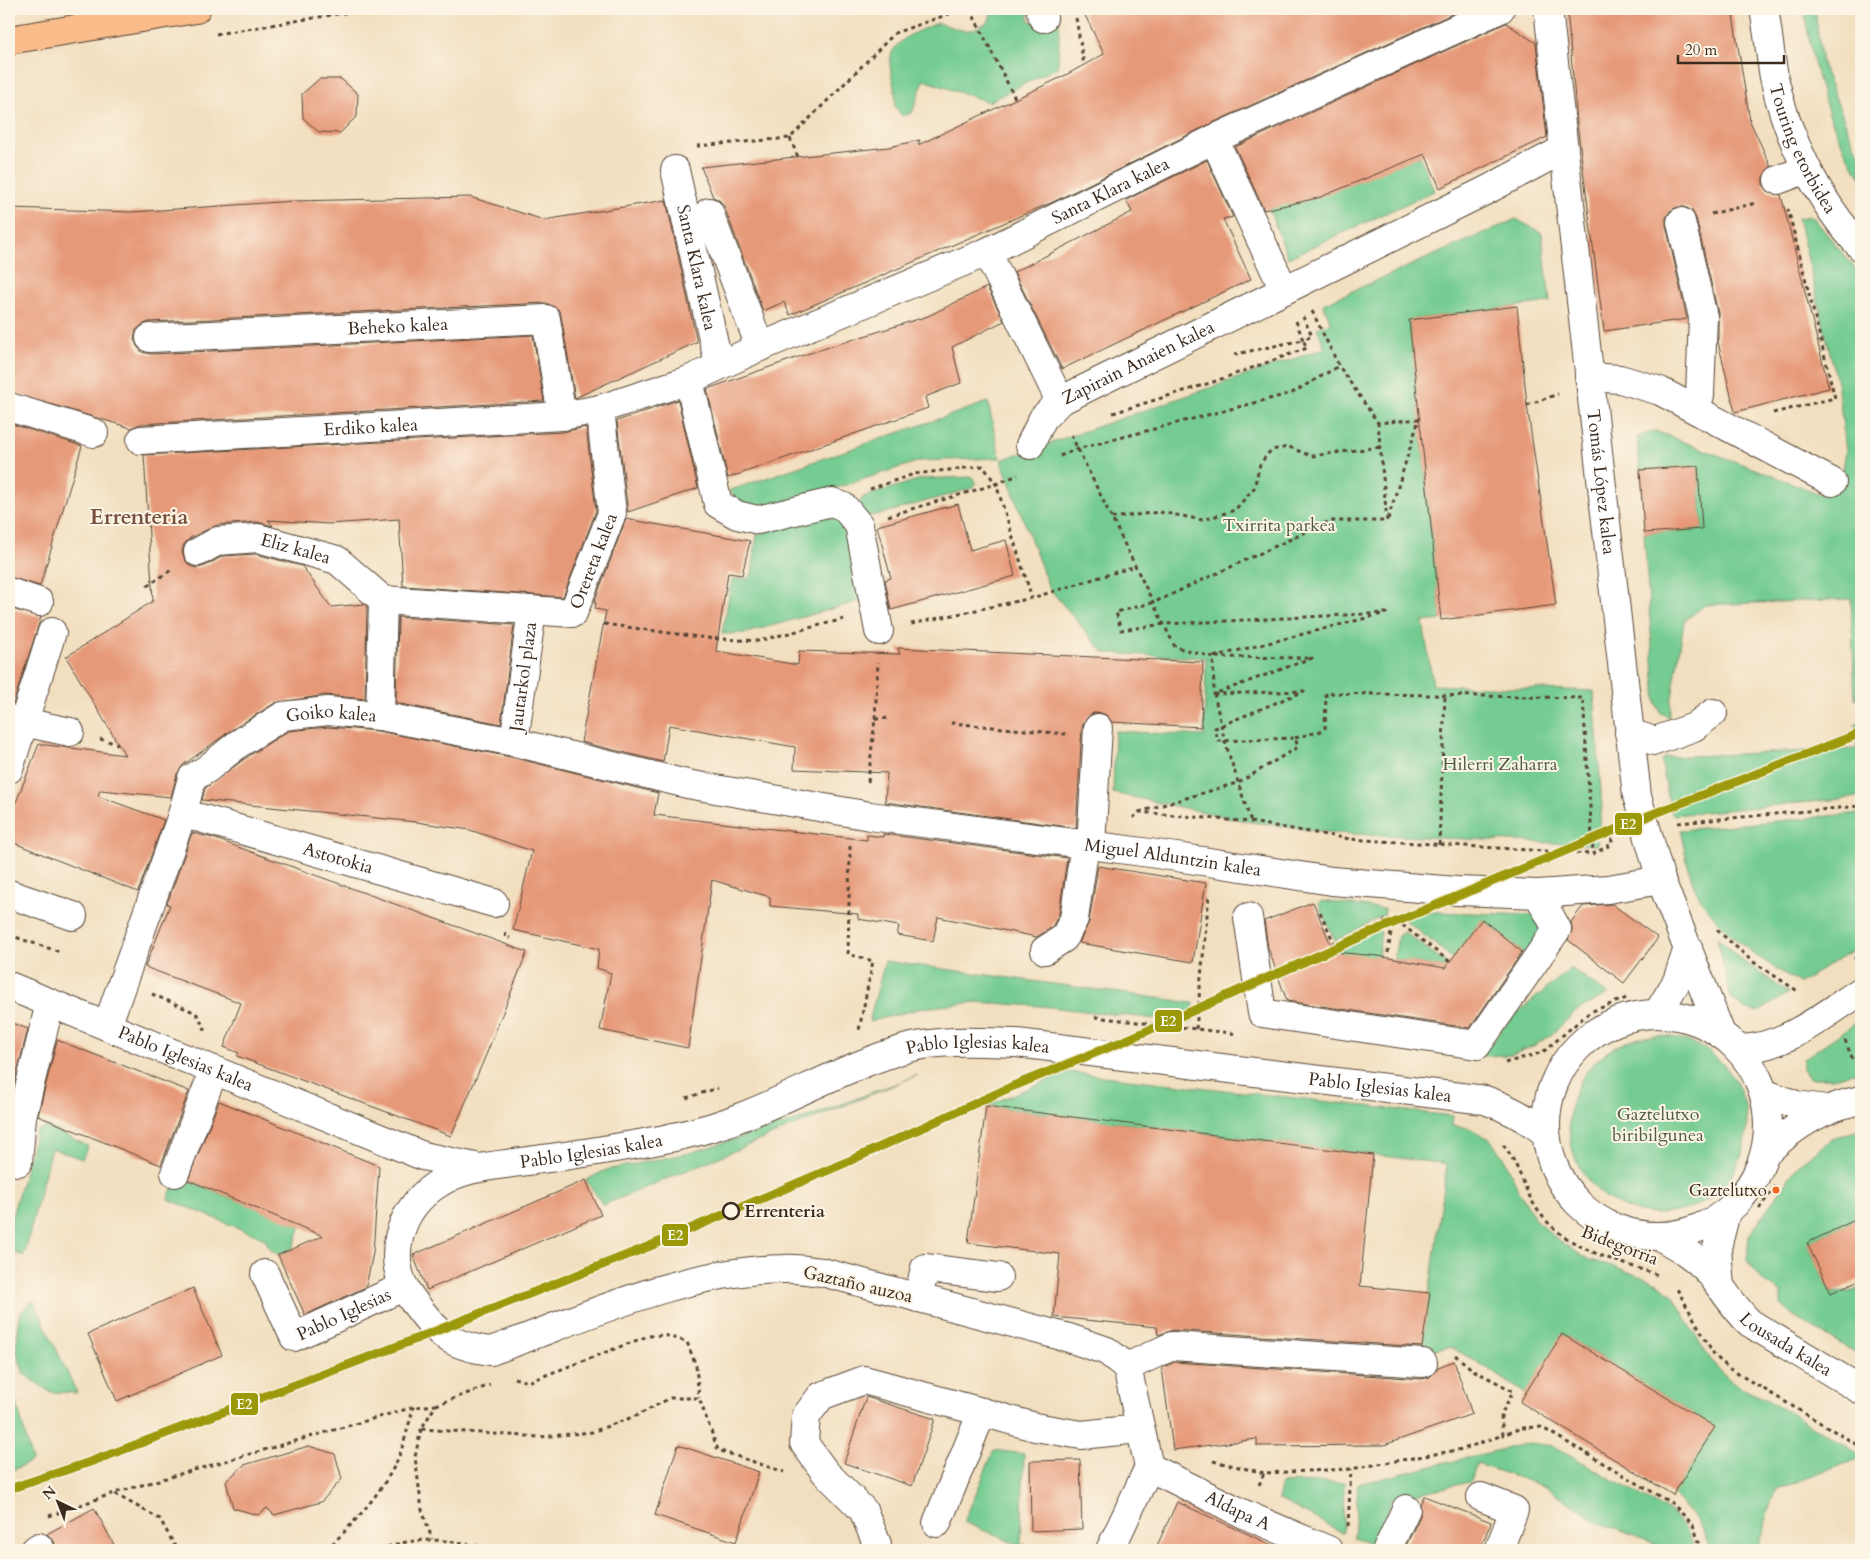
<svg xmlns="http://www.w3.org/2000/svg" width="1870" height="1559" font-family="Cardo,serif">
<rect width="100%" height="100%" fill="#fcf5e5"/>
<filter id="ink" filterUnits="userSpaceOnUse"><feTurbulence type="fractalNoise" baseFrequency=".02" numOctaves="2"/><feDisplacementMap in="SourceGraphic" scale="10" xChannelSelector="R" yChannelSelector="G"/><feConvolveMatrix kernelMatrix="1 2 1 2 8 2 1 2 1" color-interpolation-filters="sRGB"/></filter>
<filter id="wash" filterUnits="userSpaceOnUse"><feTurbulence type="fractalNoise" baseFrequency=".0096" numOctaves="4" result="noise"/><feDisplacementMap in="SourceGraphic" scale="20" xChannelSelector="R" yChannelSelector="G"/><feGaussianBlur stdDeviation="1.12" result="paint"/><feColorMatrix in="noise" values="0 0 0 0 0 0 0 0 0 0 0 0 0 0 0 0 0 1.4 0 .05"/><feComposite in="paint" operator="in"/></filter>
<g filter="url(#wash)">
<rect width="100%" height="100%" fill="#f2dfc0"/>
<path fill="#74cc92" stroke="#587b58" d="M992,9h35l3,13 30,-9 -2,54 -70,35 -64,-22 -12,33 -10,3 -7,-10c2,-16 -4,-27 -5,-42 -1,-24 30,-34 48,-41 26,7 27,13 51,-2z
M1804,9h11l7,55 33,83 6,9v22c-35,-54 -47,-107 -57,-169z
M1420,156l14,35 -146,67 -19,-49z
M1812,216l49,60v421l-6,2 -4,-100 -146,6 -21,16 -15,96 -8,-4 -5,-9 -12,-171 58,-4 -4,-62 -58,3 -3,-33 18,-6 168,64 18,-11 5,-34 -9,-68 -39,-164z
M1516,219l26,14 8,69 -141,18 32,300 -18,2 10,63 161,6 8,116 -5,38 -262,-12 -84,-11 -138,-29 2,-62 89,5 2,-78 -102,-5 -55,-65 -48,-128 324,-112 -8,-20 14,-5 -8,-19z
M988,402l12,56 -80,3 -162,52 -30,-22z
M972,477l4,6 -3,5 -92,26 -19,3 -4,-11 5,-9 58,-18z
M836,513l15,15 12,72 -117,33 -24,1 10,-55h16l4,-5 5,-40z
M1856,724h5v73l-187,18 -3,-3 -10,-52 5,-3 191,-8z
M1861,813v132l-61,38c-39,-22 -80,-50 -103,-90 -8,-15 -12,-45 -17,-63z
M1322,901l63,8 -1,6 -49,26 -17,-38z
M1404,911l132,4 6,15 -16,25 -44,-36 -30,39 -49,-40z
M1376,928l5,4 -3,26 -43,-5 -1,-3z
M1404,932l44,32 -2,4 -52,-9 4,-23z
M1717,937l24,23 48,33 -30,19 -15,-3 -13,-11z
M885,961l309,42 -2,20 -152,-17 -63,-4 -55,6 -53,14z
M1571,968l37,26 -30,16 -27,25 -16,10 -23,10 -30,1 25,-34z
M1859,1021l2,1v49l-29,7h-23l-6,-8v-11z
M1569 1125a89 89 0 1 1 178 0a89 89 0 1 1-178 0Z
M1067,1072l386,44 -1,10 17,2 21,11 15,21 14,31 16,28 21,20 33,21 27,7 44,17 13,11 31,55 16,22 21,16 29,13 91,54v3l-86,32 -17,57 1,3h-47c-9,-23 -21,-38 -39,-55l41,-68 -151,-93 -37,60 -50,-33 -26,-14 -29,5 26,-188 -461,-58z
M918,1075l-315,130 -17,-25 20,-10 83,-17 116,-35z
M48,1127l40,19 -6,13 -31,-11 -27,108 -15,-5v-24l27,-96z
M1861,1129v88l-54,26 24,50 30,-4v62l-2,4 -65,-39 -13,-11v-13l-20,-12 -14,-20 2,-25 50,-71 33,-25z
M187,1180l114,46 -9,24 -14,5 -9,-7 -4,-9 -97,-40 6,-17z
M33,1300l44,93 -27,-1 -26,-18 -8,-24 4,-36z
M9,1404h8l15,57 -23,11z
M1529,1443l25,3 119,68 14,16 9,20h-25l-73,-28 -52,-35 -69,-23 -8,18 -77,17 -14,49 -24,-11 4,-53z
M994,1450l30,4 -3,92 -57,-24z
M1344,1482l-1,51 -65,-34 4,-16z"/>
<g id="blocks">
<path fill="#e69978" d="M1082,9h381l-255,116 -153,76 -265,114 -6,-13 -21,9 -39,-105 -5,-6 -6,-3 -12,-30 188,-20 31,-7 -2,5 146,-69 40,-22z
M1567,9h165l18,112 21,46 -8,10v8l6,7 12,3 48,193 -94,24 -17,-70v-29l-22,-95 -4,-7 -7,-4h-8l-7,4 -4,7v7l21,94 -83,12 -27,-208z
M1506,23l30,20 11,94 -107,51 -15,-34 -107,44 -54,12 -29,-63z
M319,79h22l17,15 -1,22 -17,17 -21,-1 -16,-14 -1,-24z
M1207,160l26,57 -10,2 28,60 -189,90 -48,-97 118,-60 -6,-12z
M470,197l74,23 122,-20 31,142 -122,56 -14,-82 -3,-7 -12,-6 -397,19 -7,3 -6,5 -2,9 3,7 5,6 9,2 382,-19 11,66 -404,23 -9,4 -122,-36v-184l123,4 162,-11z
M987,287l17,34 -52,26 9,36 -36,14 3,11 -200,70 -21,-89 100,-35 121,-38z
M1517,306l10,99 29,200 -115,15 -32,-300z
M678,400l20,88 -70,24 -11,-91z
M9,423l73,23 -42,140 -31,-9z
M586,427l10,84 -33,86 -160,-11 -4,-67 -70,5 -61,-4 5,6 -16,-4 -40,3 -27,13 -6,6 -2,8 3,8 5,6 7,2 8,-2 18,-10 33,-2 46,12 29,41 33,-3 3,3 -2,92 -39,-4 -51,8 -45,28 -47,34 -6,9 -6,23 -71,-7 -2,6 66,24 -26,72 -129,-51v-21l30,-76 86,11 -59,-98 87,-56 -9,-146 419,-23z
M1698,466l4,63 -58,4 -4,-63z
M958,504l12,46 36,-10 9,36 -124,34 -6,-30 6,-2 -14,-52z
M626,519l124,22 -8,34 -14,-2 -12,78 82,14 1,-14 101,3 -2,-6 305,14 -2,65 -89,-5 -6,-7 -8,-3 -7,2 -6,6 -3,7 -6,101 -191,-26 2,-29 -93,-4 1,-22 -126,-22 -6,37 -82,-20 25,-131 -11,-2 1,-6h-2z
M9,608l32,9 -28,87h-4z
M398,617l116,8 -13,99 -105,-21z
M328,727l50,4 133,26 147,36 -4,22 213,25v-5l16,2v-3l184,24 -8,56 -7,13 -15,10 -99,-20 -5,24 -36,-6 2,-9 -41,-7v-5l-88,-8v-9l-58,-17 -24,168 -88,-18 11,-57 -14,-5 2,-19 -86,-19 19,-79 -62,-21 -54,-8 -214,-22 3,-12 42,-31 41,-26z
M192,833l21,5 314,114 -41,103 -35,81 -214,-80 2,-3 -15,-6 17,-44 -96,-36 25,-62 -3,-1z
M1098,866l108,17 -13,79 -114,-19 10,-21z
M1313,902l21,50 44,4 67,12 37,-49 40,33 -52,76 -183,-27 -19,-53 -4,-27z
M1612,904l46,34 -34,45 -56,-43 4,-10 -1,-8 12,-16z
M9,1022l19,7 -19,75z
M57,1040l132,51 -28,74 -123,-49z
M219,1101l160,65 -6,87 -7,34 -61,28 -27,-60 45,-19 -135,-56z
M986,1106l387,49 -13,131 70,7 -8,54 -249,-17 -15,5 -1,-8 -103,-10 6,-63 -92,-11z
M586,1180l15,35 -174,75 -14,-35z
M1861,1217v62l-30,14 -24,-50z
M193,1288l29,67 -105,46 -29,-67z
M1562,1334l153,93 -42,68 -153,-93z
M1454,1361l18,53 -88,31 -127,1v-7l-84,11 -11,-82 13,-6 247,17 8,-2 8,-10z
M866,1397l69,22 -23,67 -68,-23z
M678,1445l81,27 -23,70 -81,-27z
M309,1446l26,8 7,25 -21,23 -47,13 -7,-7 -9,7 -25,-7 -7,-27 18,-16z
M1080,1460l2,69 -51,2 -1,-70z
M1424,1496l67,26 -11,28h-76l16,-34v-12z
M1177,1502l106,48h-128z
M94,1508l23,42h-61l-2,-9 -7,-7z"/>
</g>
</g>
<g filter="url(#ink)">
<use href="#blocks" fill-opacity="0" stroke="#564536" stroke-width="1"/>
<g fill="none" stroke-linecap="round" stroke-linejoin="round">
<defs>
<g id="minor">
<path d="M1040,9l3,9"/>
<path id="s1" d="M1548,9l89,787 24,84 60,154"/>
<path id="s2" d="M1764,9c4,22 6,46 10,68 12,59 46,127 87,170"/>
<path d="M1214,139l70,151"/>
<path id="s3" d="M675,170l44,195"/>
<path d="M1778,180l29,-11"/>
<path d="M709,212l51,135"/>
<path d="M1681,222l22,95 -3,78 -4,14"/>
<path d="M987,252l73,149"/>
<path id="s4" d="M150,338l396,-19 16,97"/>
<path d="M1589,377l31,2 40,12 172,91"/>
<path d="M689,380l29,124 19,11 21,5 74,-18 12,5 15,18 20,106"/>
<path d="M9,407l85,26"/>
<path id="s5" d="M141,440l421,-24 38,-7 89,-29 71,-33 227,-95 227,-113 286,-130"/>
<path id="s6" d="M1030,445l13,-27 17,-17 427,-211 77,-41"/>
<path id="s7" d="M198,552l20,-11 40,-3 79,22 46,40 190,13 39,-100 -12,-104"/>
<path d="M9,592l30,10"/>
<path d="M380,716l3,-116"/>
<path d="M9,719l61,13"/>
<path d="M1629,733l26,8 39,-14 19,-14"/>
<path id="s8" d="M514,742l18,-132"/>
<path d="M9,769l43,-137"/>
<path id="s9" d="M182,815l18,3 294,85"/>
<path d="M1091,845l7,-117"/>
<path d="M9,894l64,22"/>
<path d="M1248,917l14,96 215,32 80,-116 -19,-35"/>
<path d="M1045,950l19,-12 10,-19 11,-75"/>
<path id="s10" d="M9,986l414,170 52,11"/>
<path d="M1657,1014l20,-33 11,-33"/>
<circle cx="1657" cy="1125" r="111"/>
<path id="s11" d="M107,1026l75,-211 10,-37 15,-9 31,-25 45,-28 45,-5 52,5 134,26 173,42 183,32 280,37 182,28 125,10 81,3 70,-5 53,-9"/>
<path d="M1739,1049c46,-1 85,-34 122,-58"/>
<path d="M1764,1093l32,12 30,4"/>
<path d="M1765,1154c27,-27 57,-47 96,-54"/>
<path d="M18,1162l4,-45 28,-114"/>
<path d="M175,1173l39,-103"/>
<path id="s12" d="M1659,1236c18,10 36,20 50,36 14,17 25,36 41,51l111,67"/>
<path id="s13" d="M265,1274l29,63 109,-50"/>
<path d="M1720,1287l-3,-39 9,-36"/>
<path d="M918,1298l7,-30 73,9"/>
<path d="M1127,1367l45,-21 251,17"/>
<path id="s14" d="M1149,1467l97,48 82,35"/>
<path d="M1481,1497l33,13 -15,40"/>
<path d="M937,1523l45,-111 53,15 46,8 58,-6"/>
<path d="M35,1550l4,-3 2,3"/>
<path d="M877,1550v-6l-14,-34 -38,-38 -21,-29 2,-27 15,-20 43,-16 118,32"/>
<path id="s15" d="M1110,1550l39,-83 -22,-100 -20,-16 -38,-13 -247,-66c-12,-1 -25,-4 -38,-3 -102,1 -198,48 -293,82 -43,-5 -55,-19 -80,-53 -27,-37 -13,-88 25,-113 28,-19 59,-19 92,-24 29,-4 58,-8 87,-13 42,-7 87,-15 126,-31 56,-22 110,-53 167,-69 35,-9 73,-6 109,-5l468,57c23,8 42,18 61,33"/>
<path d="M1387,1550l19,-41"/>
</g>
<path id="major" d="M9,40l187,-31"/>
</defs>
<use href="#minor" stroke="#564536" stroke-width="30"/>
<use href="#major" stroke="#564536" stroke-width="30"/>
<path stroke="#564536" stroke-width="3" stroke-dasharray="4 4" stroke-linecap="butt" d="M652,9h7
M970,9l45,89
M1076,18l8,47
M216,34l152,-25
M790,138l8,19
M697,146l93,-8 105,-105 68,-24
M1711,214l45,-11
M1312,311l27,55 39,57 41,-4 -31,100
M1296,321l7,19 9,-4 -9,-19
M1527,405l31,-11
M1113,413l100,-31 94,-34 -4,-8 -72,15
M1773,413l62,-15 -47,-189
M1071,435l104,212 38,10 1,37 11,48 26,80
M1060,456l17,-7 215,-56 47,-27
M870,489l44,-15 69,-8 13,18 36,114
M888,516l108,-32 22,-9
M1112,518l48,-6 43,8 32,-10 19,-22 6,-24 11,-14 18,-3 22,9 70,-9
M147,586l24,-16
M604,624l102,14 52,3 86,-22
M911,624l121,-26 104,-32
M875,719l16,-1
M951,723l115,11
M1295,738l30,-8 1,-37 257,5 10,156
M100,739l18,5
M868,782l7,-63 3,-57
M1139,812l101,-30 58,-35 -3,-9 -77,3 -3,-13 89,-37 -90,3 98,-36 -99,-1 173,-44 -221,11 -44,6 -5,-18 39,-10 175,-81h57l-9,-98
M1133,818l6,-6 112,10 99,17 243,15 19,-10 -1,-15
M1678,823l183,-17
M1439,845l6,-149
M850,846l-2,108 25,7 -14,69
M1320,912l15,33
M1396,920l54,42
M1717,930l35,31 47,31
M506,933l-1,4 5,1
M9,935l51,17
M1332,946l55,-26
M1388,953l5,-35
M1854,959l7,-5
M152,994l44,19 10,18
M1095,1017l143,17
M1196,1029l13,-134
M1845,1040l7,18 9,10
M1505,1063l38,-11 47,-40 39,-15
M686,1098l32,-10
M1503,1145c15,17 20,42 32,61 27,43 78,53 123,69
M1759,1209l16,-23
M1677,1289l38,67 15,13 131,78
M1455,1355l18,15 40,21 -12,24 2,20 18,-7 20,-1 132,77 20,21 9,25
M514,1378l14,4 120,-46 16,-1 23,7 9,24 3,32
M436,1405l54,-20
M421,1429l-6,28 7,53 10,29
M1213,1461l51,12
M1259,1485l5,-12 87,-4 112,-20 40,-14
M115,1494l45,25 17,31
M49,1516l65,-23 300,-86 22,-2 -15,24 118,8 53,-5 46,-17 32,-17h29l19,52 66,22
M1348,1526l3,-57
M1021,1546l5,4
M326,1550c27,-26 53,-54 70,-87 8,-17 12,-38 18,-56
M340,1550l2,-2 2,2
M380,1550c36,-16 76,-10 113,0
M1228,1550l3,-7"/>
<use href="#minor" stroke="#fff" stroke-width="28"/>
<use href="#major" stroke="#f9bc8a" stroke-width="28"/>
<defs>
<path id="rail-1" d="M9,1489l81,-27 303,-114 257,-102 197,-84 164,-75 113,-46 241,-106 288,-121 208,-81"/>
</defs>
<use href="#rail-1" stroke="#fcf5e5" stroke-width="12"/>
<use href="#rail-1" stroke="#9c9908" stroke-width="9"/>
</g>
</g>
<circle fill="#f26522" stroke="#fcf5e5" stroke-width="2" cx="1776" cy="1190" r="4.5"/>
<circle fill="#fcf5e5" stroke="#3b2a1e" stroke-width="2.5" cx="731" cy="1211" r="8"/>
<g text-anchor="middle" stroke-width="4" stroke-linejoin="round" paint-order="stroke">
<g font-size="17" fill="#3b2a1e" stroke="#fcf5e5" text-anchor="end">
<text x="1767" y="1196">Gaztelutxo</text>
</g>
<g font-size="18" fill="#3b2a1e" stroke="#fcf5e5">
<text dy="6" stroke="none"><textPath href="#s2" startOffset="146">Touring etorbidea</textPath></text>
<text dy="6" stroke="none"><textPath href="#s5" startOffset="1016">Santa Klara kalea</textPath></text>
<text dy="6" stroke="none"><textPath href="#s3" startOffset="100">Santa Klara kalea</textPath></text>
<text dy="6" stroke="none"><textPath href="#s4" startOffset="248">Beheko kalea</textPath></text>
<text dy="6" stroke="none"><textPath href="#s6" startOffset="141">Zapirain Anaien kalea</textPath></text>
<text dy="6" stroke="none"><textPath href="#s5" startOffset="230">Erdiko kalea</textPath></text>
<text dy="6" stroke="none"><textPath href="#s1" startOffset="476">Tomás López kalea</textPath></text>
<text dy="6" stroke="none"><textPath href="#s7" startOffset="102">Eliz kalea</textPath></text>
<text dy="6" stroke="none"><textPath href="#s7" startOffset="452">Orereta kalea</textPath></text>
<text dy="6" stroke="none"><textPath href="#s8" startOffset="66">Jautarkol plaza</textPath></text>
<text dy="6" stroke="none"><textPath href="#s11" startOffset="421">Goiko kalea</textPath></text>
<text dy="6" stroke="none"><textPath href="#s11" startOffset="1276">Miguel Alduntzin kalea</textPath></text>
<text dy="6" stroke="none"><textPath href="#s9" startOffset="162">Astotokia</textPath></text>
<text dy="6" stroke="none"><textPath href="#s15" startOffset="1654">Pablo Iglesias kalea</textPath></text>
<text dy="6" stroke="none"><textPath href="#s10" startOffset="191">Pablo Iglesias kalea</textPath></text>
<text dy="6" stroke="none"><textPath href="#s15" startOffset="2059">Pablo Iglesias kalea</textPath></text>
<text dy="6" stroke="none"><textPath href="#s15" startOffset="1249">Pablo Iglesias kalea</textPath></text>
<text transform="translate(1620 1245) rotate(21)" y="6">Bidegorria</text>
<text transform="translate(858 1284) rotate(13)" y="6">Gaztaño auzoa</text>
<text dy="6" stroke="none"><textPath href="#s13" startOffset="124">Pablo Iglesias</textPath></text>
<text dy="6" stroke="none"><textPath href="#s12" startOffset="169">Lousada kalea</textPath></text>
<text dy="6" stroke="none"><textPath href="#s14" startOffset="99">Aldapa A</textPath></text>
</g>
<g font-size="18" fill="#4c5b41" stroke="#fcf5e5">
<text x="1279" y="531">Txirrita parkea</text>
<text x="1500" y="770">Hilerri Zaharra</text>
<text x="1658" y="1120">Gaztelutxo<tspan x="1658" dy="21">biribilgunea</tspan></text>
</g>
<g font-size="18" font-weight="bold" fill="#3b2a1e" stroke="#fcf5e5" text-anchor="start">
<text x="744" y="1217">Errenteria</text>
</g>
<g font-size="22" font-weight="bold" fill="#77513e" stroke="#fcf5e5">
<text x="139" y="524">Errenteria</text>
</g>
</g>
<g stroke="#fcf5e5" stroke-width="2">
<rect x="1614" y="812" width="29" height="24" rx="5" fill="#9c9908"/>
<rect x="1154" y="1009" width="29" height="24" rx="5" fill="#9c9908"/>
<rect x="661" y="1223" width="28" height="24" rx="5" fill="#9c9908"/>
<rect x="230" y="1392" width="29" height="24" rx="5" fill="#9c9908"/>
</g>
<g font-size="14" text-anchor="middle" font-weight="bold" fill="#fff">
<text x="1628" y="829">E2</text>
<text x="1168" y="1026">E2</text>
<text x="675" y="1240">E2</text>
<text x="244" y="1409">E2</text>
</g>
<rect width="1870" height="1559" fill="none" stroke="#fcf5e5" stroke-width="30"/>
<g transform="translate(58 1502) rotate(317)" stroke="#fcf5e5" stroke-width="4" paint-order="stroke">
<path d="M0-4L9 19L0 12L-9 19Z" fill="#3b2a1e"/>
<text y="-8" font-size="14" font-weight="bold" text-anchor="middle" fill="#3b2a1e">N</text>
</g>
<path d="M1678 55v8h106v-8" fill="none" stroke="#3b2a1e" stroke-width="2.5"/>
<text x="1685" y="55" font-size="15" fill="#3b2a1e" stroke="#fcf5e5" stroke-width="4" paint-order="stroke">20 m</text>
</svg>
